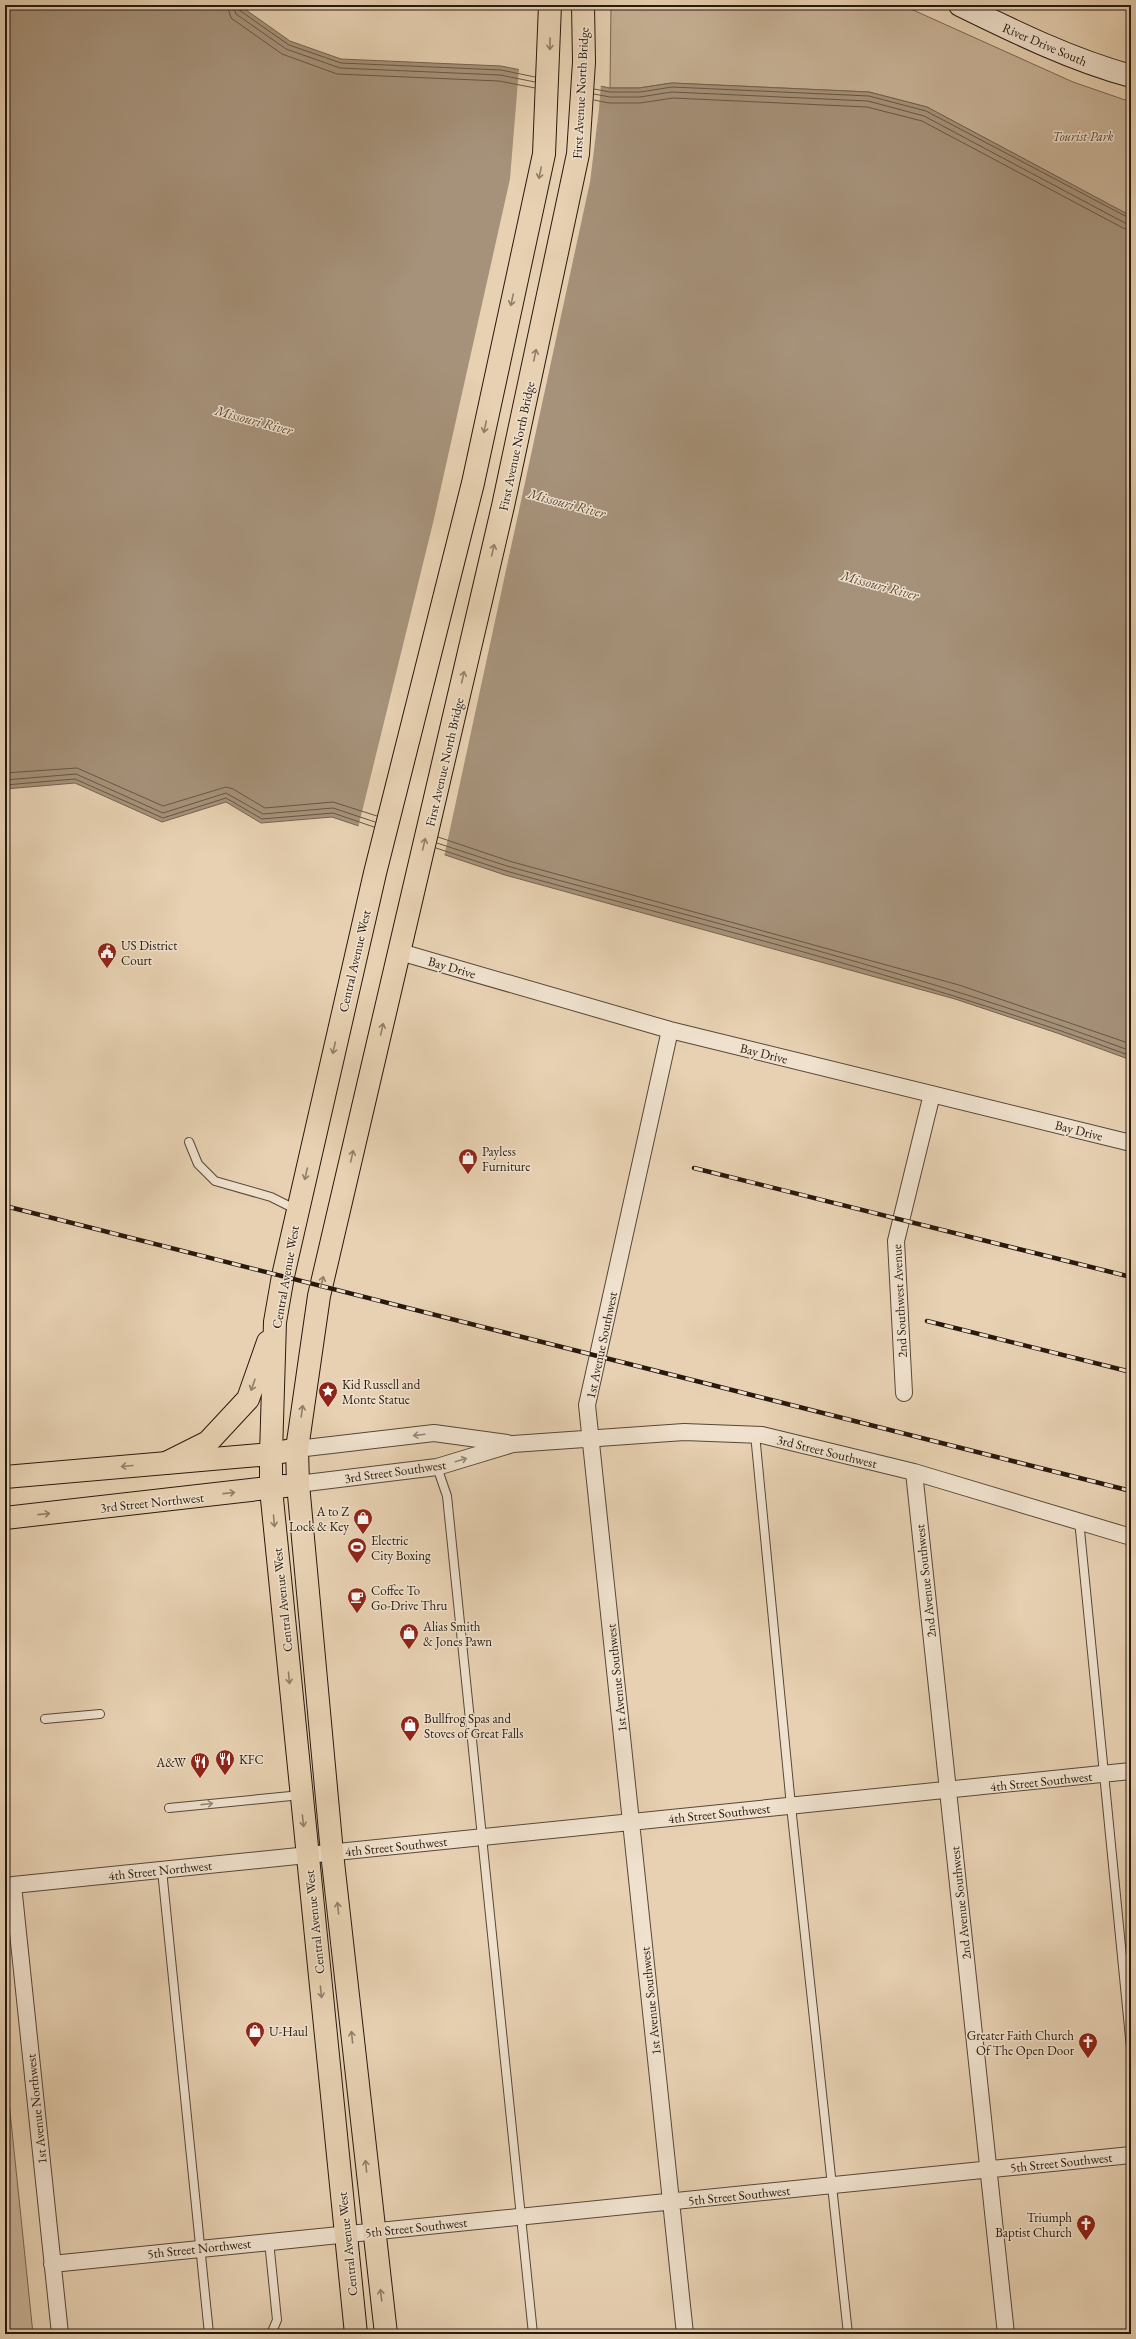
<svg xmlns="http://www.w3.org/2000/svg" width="1136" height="2339" font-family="'EB Garamond',serif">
<rect width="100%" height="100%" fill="#e7d1b2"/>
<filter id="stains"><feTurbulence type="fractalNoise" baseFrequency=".005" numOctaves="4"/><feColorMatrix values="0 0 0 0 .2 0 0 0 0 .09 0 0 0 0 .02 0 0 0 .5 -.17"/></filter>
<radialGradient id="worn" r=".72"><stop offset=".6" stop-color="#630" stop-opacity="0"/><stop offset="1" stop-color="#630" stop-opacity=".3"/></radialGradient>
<path fill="#c7b296" stroke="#786652" d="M611,5h291l171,77 58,20v114l-204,-109 -58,-15 -197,-9 -33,5h-29z
M5,2063l28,271h-28z"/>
<path fill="#a6927a" stroke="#74624f" d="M5,5h234l51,36 51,18 160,7 109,22h29l33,-5 197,9 58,15 204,109v844l-74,-27 -102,-34 -450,-124 -173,-58 -71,6 -35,-21 -64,20 -87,-39 -70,6z"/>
<path fill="#e7d1b2" d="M519,68l82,16 -2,25 -9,73 -146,675 -86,-29 75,-305 77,-344z"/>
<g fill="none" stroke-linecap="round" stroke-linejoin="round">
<path stroke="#675644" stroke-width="1" d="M227,5l4,13 51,36 55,20 162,7 36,7
M233,5l3,9 50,35 54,19 160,7 35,7
M238,5l1,5 50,35 52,18 160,7 34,7
M594,89l16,3h30l32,-5 197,9 57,15 205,108
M594,94l16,3h30l32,-5 196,9 56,15 201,107 6,1
M594,100l15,3h31l33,-5 194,9 55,14 201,107 8,2
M5,773l72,-5 86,38 63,-19 7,2 32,19 68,-6 44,14
M5,780l71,-6 87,39 63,-20 37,21 70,-6 42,14
M5,785l70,-6 88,39 63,-20 36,21 71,-6 41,14
M438,837l71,24 450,124 172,59
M437,843l70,23c209,58 421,109 624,185
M436,848l70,23c209,58 421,109 625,185"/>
<defs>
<path id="service" d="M189,1142l9,22 17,17 56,16 26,13
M755,1434l36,372 57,528
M437,1467l10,29 86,838
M1079,1520l52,528
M45,1719l55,-5
M169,1808l132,-13
M162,1870l47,464
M269,2241l8,79 -6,14"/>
<path id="minor" d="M400,952l270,78 461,113
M670,1030l-83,375 98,929
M904,1393l-8,-152 36,-147
M297,1449l137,-16 73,10
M914,1472l92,862
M298,1484l139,-17 76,-23 171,-12 78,3 152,37 217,65
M52,2264l1079,-109
M60,2334l-47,-449 1118,-114"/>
<path id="secondary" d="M960,5c55,27 112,55 171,71"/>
<path id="primary" d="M297,1449l22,-153 184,-790 75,-352 6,-92 -1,-57
M271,1454l4,-132 8,-46 92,-403 98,-390 71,-329 6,-149
M166,1463l42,-21 40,-43 20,-57"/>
<path id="trunk" d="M271,1454v35l85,845
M5,1477l266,-23 26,-5 1,35 34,369 54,481
M5,1518l280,-32"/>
</defs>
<use href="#service" stroke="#584737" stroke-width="10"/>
<use href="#minor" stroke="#584737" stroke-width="18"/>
<use href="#secondary" stroke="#28190e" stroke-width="24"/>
<use href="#primary" stroke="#28190e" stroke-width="24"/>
<use href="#trunk" stroke="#28190e" stroke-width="24"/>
<use href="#service" stroke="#efe1cd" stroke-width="8"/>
<use href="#minor" stroke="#efe1cd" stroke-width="16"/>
<use href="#secondary" stroke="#efe1cd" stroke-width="22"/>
<use href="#primary" stroke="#e7d1b2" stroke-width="22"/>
<use href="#trunk" stroke="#e7d1b2" stroke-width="22"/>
<defs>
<path id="rail" d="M694,1168l437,109
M5,1206l1126,285
M927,1321l204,51"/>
</defs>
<use href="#rail" stroke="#28190e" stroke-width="4.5"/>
<use href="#rail" stroke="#efe1cd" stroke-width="3" stroke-dasharray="9" stroke-linecap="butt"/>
</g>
<defs><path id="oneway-shaft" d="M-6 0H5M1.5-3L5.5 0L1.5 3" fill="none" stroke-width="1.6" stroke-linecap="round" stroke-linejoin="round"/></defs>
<g stroke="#917e68">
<use href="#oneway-shaft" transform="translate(550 44) rotate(91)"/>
<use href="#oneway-shaft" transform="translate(540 173) rotate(102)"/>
<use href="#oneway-shaft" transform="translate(512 300) rotate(102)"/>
<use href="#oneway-shaft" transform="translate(535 355) rotate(-78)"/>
<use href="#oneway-shaft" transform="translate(485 427) rotate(102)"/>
<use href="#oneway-shaft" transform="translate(493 550) rotate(-77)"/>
<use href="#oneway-shaft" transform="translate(463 677) rotate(-77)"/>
<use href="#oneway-shaft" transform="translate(424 844) rotate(-77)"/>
<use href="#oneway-shaft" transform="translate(382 1029) rotate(-77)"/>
<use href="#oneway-shaft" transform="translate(334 1048) rotate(103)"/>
<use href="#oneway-shaft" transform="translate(352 1156) rotate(-77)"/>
<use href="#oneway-shaft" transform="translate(306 1174) rotate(103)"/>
<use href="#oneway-shaft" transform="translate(322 1282) rotate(-76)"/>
<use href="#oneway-shaft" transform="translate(253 1385) rotate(109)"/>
<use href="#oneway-shaft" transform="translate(302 1411) rotate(-82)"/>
<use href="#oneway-shaft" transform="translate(127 1466) rotate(175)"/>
<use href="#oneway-shaft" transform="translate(229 1493) rotate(-6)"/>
<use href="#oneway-shaft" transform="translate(44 1514) rotate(-6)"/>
<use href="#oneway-shaft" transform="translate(274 1521) rotate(85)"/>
<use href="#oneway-shaft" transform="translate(289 1678) rotate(85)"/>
<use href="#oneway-shaft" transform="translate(303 1821) rotate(84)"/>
<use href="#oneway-shaft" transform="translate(338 1908) rotate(-96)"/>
<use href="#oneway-shaft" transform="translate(321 1992) rotate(84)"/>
<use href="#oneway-shaft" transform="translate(352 2037) rotate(-96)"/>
<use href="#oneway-shaft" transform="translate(366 2166) rotate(-96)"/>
<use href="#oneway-shaft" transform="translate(381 2295) rotate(-97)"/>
</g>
<g stroke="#958777">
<use href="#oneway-shaft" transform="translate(419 1435) rotate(173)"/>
<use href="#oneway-shaft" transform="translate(461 1460) rotate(-17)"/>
<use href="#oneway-shaft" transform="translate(207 1804) rotate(-6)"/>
</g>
<defs>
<symbol id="civic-pin" viewBox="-11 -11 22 30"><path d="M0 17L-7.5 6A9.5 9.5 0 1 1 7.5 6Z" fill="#8f2418" stroke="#efe1cd"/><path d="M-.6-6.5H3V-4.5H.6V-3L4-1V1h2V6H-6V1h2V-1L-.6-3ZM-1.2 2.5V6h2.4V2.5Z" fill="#fff"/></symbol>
<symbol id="shop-pin" viewBox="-11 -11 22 30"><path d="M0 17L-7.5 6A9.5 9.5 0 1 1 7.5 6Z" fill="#8f2418" stroke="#efe1cd"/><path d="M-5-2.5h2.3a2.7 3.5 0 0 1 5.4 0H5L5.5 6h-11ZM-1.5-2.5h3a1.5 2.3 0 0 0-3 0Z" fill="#fff"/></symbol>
<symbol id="sight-pin" viewBox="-11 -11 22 30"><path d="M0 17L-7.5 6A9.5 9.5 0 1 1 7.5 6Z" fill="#8f2418" stroke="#efe1cd"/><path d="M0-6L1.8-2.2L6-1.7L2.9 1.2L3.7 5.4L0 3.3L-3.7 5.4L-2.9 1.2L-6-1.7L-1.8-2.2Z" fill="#fff"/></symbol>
<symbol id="stadium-pin" viewBox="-11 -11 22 30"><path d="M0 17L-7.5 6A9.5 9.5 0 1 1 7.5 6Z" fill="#8f2418" stroke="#efe1cd"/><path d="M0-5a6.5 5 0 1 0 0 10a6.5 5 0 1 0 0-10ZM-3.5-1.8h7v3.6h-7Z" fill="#fff"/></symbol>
<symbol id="cafe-pin" viewBox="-11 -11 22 30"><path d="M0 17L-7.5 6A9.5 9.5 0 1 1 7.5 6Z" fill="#8f2418" stroke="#efe1cd"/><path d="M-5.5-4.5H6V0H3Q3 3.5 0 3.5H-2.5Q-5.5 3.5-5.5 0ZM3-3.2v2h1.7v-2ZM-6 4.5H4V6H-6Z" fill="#fff"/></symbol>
<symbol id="restaurant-pin" viewBox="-11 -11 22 30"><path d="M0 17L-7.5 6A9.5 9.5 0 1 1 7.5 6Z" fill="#8f2418" stroke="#efe1cd"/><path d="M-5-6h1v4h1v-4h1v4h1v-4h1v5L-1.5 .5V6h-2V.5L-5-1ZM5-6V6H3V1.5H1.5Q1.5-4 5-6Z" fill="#fff"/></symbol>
<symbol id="church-pin" viewBox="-11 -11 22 30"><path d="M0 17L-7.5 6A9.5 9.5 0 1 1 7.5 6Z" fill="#8f2418" stroke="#efe1cd"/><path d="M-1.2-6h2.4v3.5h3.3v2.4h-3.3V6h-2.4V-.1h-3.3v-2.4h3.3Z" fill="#fff"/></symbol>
</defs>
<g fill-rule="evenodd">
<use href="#civic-pin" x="96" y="941" width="22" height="30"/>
<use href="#shop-pin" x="457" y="1147" width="22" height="30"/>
<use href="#sight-pin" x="317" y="1380" width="22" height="30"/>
<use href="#shop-pin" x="352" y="1507" width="22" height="30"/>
<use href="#stadium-pin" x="346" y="1536" width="22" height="30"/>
<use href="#cafe-pin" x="346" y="1586" width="22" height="30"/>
<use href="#shop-pin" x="398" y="1622" width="22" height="30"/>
<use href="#shop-pin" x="399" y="1714" width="22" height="30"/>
<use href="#restaurant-pin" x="214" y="1748" width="22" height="30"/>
<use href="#restaurant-pin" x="189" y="1751" width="22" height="30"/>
<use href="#shop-pin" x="244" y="2020" width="22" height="30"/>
<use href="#church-pin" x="1077" y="2031" width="22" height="30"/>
<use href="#church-pin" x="1075" y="2213" width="22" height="30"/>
</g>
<g text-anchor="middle" stroke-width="3" stroke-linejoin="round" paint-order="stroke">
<g font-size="13" fill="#28190e" stroke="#efe1cd">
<text transform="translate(1045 44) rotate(23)" y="5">River Drive South</text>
<text transform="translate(580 93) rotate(-87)" y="5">First Avenue North Bridge</text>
<text transform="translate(516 446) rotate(-78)" y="5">First Avenue North Bridge</text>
<text transform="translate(444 762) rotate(-77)" y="5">First Avenue North Bridge</text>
<text transform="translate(354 961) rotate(-77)" y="5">Central Avenue West</text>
<text transform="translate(452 967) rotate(16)" y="5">Bay Drive</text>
<text transform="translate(764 1053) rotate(14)" y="5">Bay Drive</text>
<text transform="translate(1079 1130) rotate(14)" y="5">Bay Drive</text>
<text transform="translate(285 1277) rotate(-80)" y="5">Central Avenue West</text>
<text transform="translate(899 1301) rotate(-93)" y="5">2nd Southwest Avenue</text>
<text transform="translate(601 1345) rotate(-78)" y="5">1st Avenue Southwest</text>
<text transform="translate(827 1451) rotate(14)" y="5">3rd Street Southwest</text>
<text transform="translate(395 1471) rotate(-8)" y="5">3rd Street Southwest</text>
<text transform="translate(152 1502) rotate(-6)" y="5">3rd Street Northwest</text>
<text transform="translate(925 1581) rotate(-96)" y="5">2nd Avenue Southwest</text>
<text transform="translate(282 1600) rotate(-96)" y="5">Central Avenue West</text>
<text transform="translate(616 1678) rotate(-96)" y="5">1st Avenue Southwest</text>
<text transform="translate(1041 1781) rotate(-6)" y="5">4th Street Southwest</text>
<text transform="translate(719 1813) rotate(-6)" y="5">4th Street Southwest</text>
<text transform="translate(396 1846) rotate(-6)" y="5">4th Street Southwest</text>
<text transform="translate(160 1870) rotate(-6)" y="5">4th Street Northwest</text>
<text transform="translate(960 1903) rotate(-96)" y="5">2nd Avenue Southwest</text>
<text transform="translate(314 1922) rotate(-96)" y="5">Central Avenue West</text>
<text transform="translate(650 2001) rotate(-96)" y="5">1st Avenue Southwest</text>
<text transform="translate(36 2109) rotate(-96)" y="5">1st Avenue Northwest</text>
<text transform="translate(1061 2162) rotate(-6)" y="5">5th Street Southwest</text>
<text transform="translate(739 2195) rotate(-6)" y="5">5th Street Southwest</text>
<text transform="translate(416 2227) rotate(-6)" y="5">5th Street Southwest</text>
<text transform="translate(347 2244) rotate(-96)" y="5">Central Avenue West</text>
<text transform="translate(199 2248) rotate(-6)" y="5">5th Street Northwest</text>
</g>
<g font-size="13" font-style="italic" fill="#584737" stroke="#efe1cd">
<text x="1083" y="141">Tourist Park</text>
</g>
<g font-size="13" fill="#28190e" stroke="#efe1cd" text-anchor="start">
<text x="121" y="950">US District<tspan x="121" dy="15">Court</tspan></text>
<text x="482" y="1156">Payless<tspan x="482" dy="15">Furniture</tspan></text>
<text x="342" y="1389">Kid Russell and<tspan x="342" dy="15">Monte Statue</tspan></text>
<text x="349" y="1516" text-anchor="end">A to Z<tspan x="349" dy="15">Lock &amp; Key</tspan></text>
<text x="371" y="1545">Electric<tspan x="371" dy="15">City Boxing</tspan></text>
<text x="371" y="1595">Coffee To<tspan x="371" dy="15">Go-Drive Thru</tspan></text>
<text x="423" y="1631">Alias Smith<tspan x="423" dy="15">&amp; Jones Pawn</tspan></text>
<text x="424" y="1723">Bullfrog Spas and<tspan x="424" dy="15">Stoves of Great Falls</tspan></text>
<text x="239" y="1764">KFC</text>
<text x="186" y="1767" text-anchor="end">A&amp;W</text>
<text x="269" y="2036">U-Haul</text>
<text x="1074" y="2040" text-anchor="end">Greater Faith Church<tspan x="1074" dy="15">Of The Open Door</tspan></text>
<text x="1072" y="2222" text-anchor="end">Triumph<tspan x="1072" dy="15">Baptist Church</tspan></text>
</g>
<g font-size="14" font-style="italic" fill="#5a4939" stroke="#efe1cd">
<text transform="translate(254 420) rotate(15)" y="5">Missouri River</text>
<text transform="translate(567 503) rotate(15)" y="5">Missouri River</text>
<text transform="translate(880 585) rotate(15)" y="5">Missouri River</text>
</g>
</g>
<rect width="1136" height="2339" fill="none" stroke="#e7d1b2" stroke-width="20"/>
<rect x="6" y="6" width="1124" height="2327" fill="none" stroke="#28190e" stroke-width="2"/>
<rect x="10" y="10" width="1116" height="2319" fill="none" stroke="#28190e"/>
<rect width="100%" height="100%" filter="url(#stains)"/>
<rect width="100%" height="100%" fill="url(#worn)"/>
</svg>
